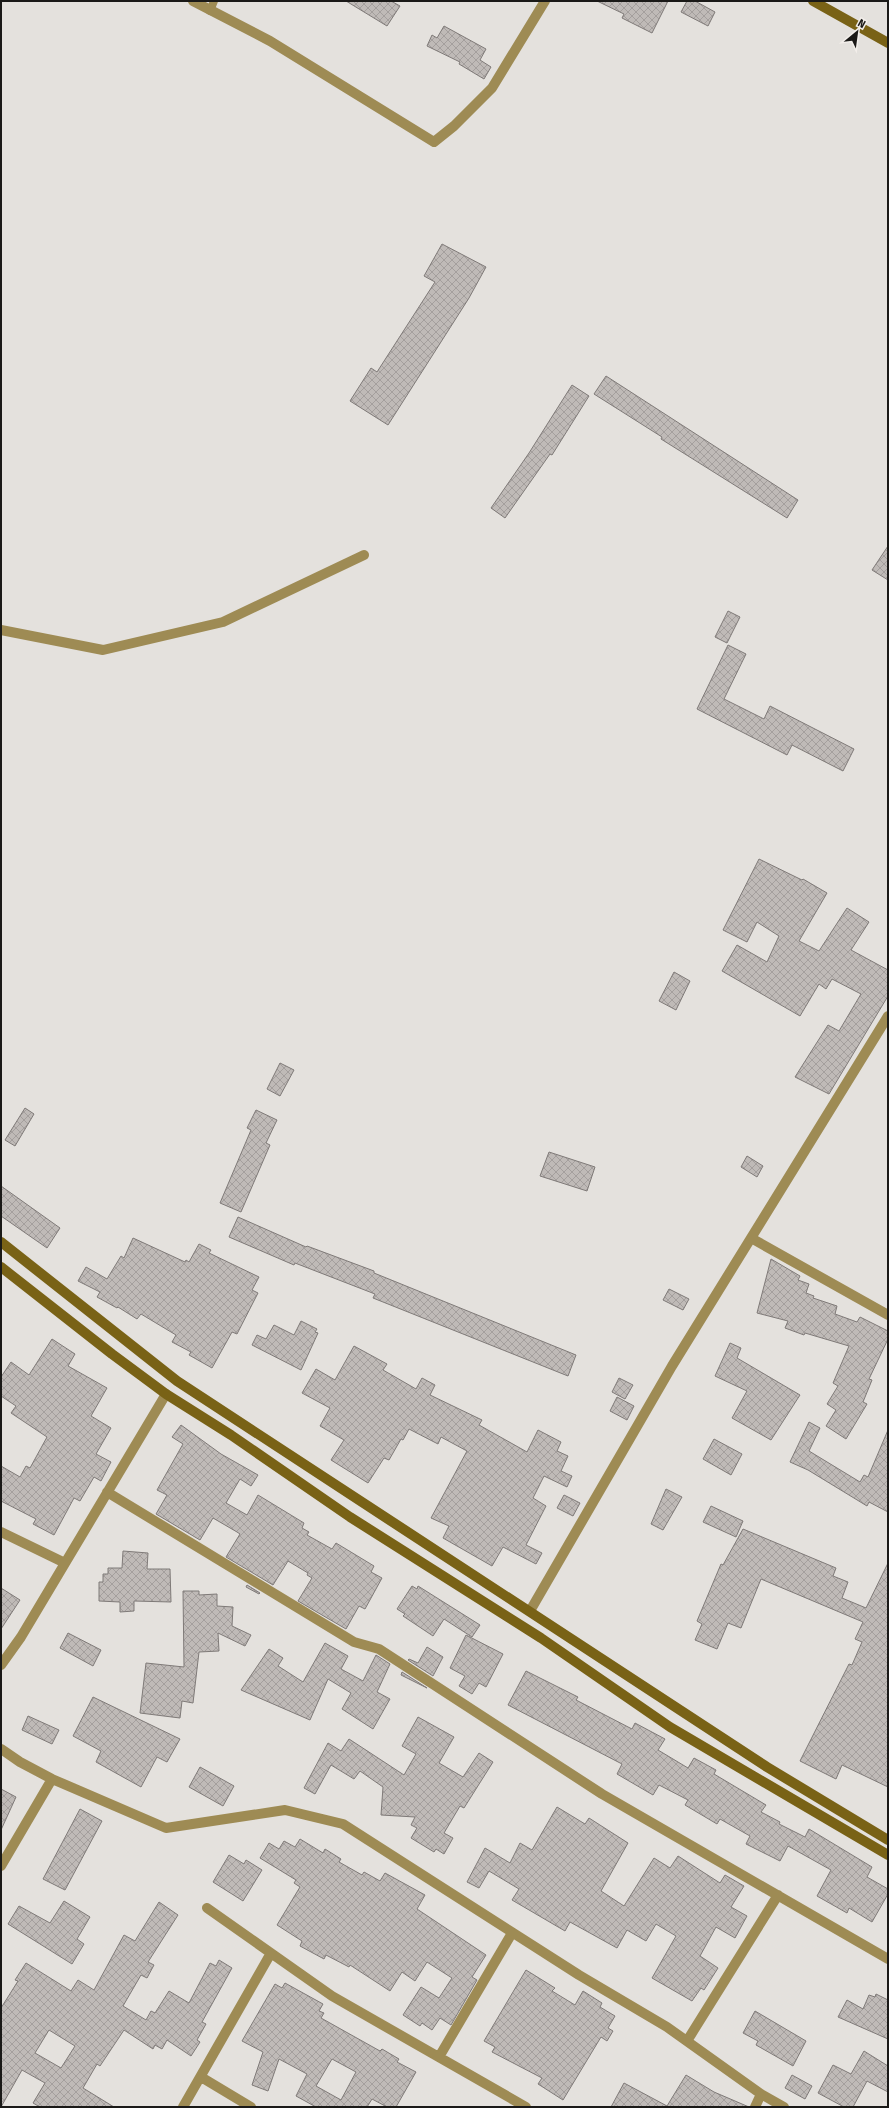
<svg xmlns="http://www.w3.org/2000/svg" width="889" height="2108" font-family="'Fira Sans Condensed',sans-serif">
<defs>
<pattern id="building-cross-hatch" width="8" height="8" patternUnits="userSpaceOnUse"><rect width="8" height="8" fill="#bfbab7"/><path d="M0 0l8 8M0 8l8-8" fill="none" stroke="#a49f9d"/></pattern>
</defs>
<rect width="100%" height="100%" fill="#e4e1dd"/>
<path fill="url(#building-cross-hatch)" stroke="#7f7a78" fill-rule="evenodd" d="M346,1h45l9,5 -13,20z
M597,1h71l-16,32 -30,-15 2,-4z
M687,1h8l20,11 -7,14 -27,-14z
M444,26l42,23 -6,11 11,7 -7,12 -25,-15 1,-2 -33,-16 5,-11 5,3z
M442,244l44,23 -17,31 -81,127 -38,-24 21,-33 6,4 58,-90 -11,-6z
M606,376l192,124 -11,18 -126,-79 1,-2 -68,-43z
M572,385l17,11 -37,59 -2,-1 -45,64 -14,-10 38,-55z
M888,546v34l-16,-10z
M728,611l12,6 -13,26 -12,-6z
M728,645l18,9 -22,45 40,20 6,-13 84,43 -11,22 -51,-26 -5,10 -90,-46z
M759,859l43,21 1,-1 24,14 -28,48 20,10 28,-43 22,14 -18,28 37,20v26l-59,98 -34,-17 33,-52 11,6 22,-37 -29,-15 -6,10 -7,-5 -19,32 -78,-45 15,-26 30,17 12,-26 -22,-14 -10,20 -24,-12z
M674,972l16,9 -14,29 -17,-9z
M280,1063l14,7 -14,26 -13,-7z
M25,1108l9,6 -19,32 -10,-6z
M256,1110l21,10 -11,23 4,2 -29,67 -21,-9 31,-73 -4,-2z
M549,1152l46,15 -8,24 -47,-15z
M747,1156l16,10 -6,11 -16,-10z
M1,1186l59,42 -13,20 -46,-32z
M238,1217l68,30 1,-1 67,25v2l202,82 -8,21 -195,-78 2,-4 -80,-31 -1,2 -65,-28z
M133,1238l52,24 1,-2 3,2 10,-18 12,6 -2,3 50,24 -7,13 6,3 -21,41 -5,-2 -20,36 -23,-13 2,-3 -19,-10 4,-7 -35,-21 -4,5 -19,-12 -1,1 -20,-11 3,-5 -22,-11 8,-14 21,12 14,-23 3,2z
M771,1259l29,17 -2,4 11,4 -3,9 8,3 -1,2 24,8 -2,8 22,8 3,-5 28,14v8l-19,40 3,1 -9,22 4,2 -21,35 -20,-13 10,-16 -9,-6 11,-18 -5,-3 16,-37 -44,-13 -1,2 -19,-7 3,-7 -31,-8z
M669,1289l20,10 -6,11 -20,-10z
M301,1321l16,8 -2,3 3,1 -17,37 -49,-25 5,-10 9,4 8,-14 20,10z
M52,1339l23,15 -7,12 39,22 -16,28 20,12 -15,26 15,8 -10,19 -7,-4 -14,24 -6,-3 -20,37 -21,-11 3,-5 -35,-18v-35l19,11 6,-11 4,2 17,-31 -36,-24 5,-7 -15,-10v-19l10,-15 18,13z
M730,1343l11,5 -4,10 63,37 -29,45 -39,-22 15,-27 -32,-15z
M354,1346l33,18 -4,6 33,19 6,-11 13,7 -5,10 52,25 -3,5 48,27 11,-22 23,12 -4,9 11,5 -7,15 11,5 -5,11 -23,-11 -11,22 13,8 -20,39 16,8 -6,11 -33,-17 -11,19 -49,-28 6,-12 -18,-8 36,-67 -26,-14 -3,7 -29,-15 -6,11 -2,-1 -12,21 -5,-2 -16,25 -37,-23 13,-20 -24,-14 10,-18 -28,-15 14,-24 19,11z
M619,1378l14,7 -8,14 -13,-7z
M617,1397l17,9 -7,14 -17,-9z
M809,1422l11,6 -11,23 51,31 4,-7 4,2 20,-47v82l-19,-10 -2,4 -59,-36 -18,-8z
M181,1425l40,29 37,21 -7,11 -11,-7 -14,24 21,12 11,-20 46,28 -2,5 7,4 -2,3 25,14 4,-6 38,23 -3,6 11,6 -17,31 -6,-3 -13,23 -48,-28 14,-23 -5,-3 1,-2 -20,-12 -15,24 -47,-28 14,-23 -3,-2 -24,-14 -13,22 -44,-26 11,-19 -10,-5 26,-46 -11,-7z
M714,1439l28,15 -11,21 -28,-16z
M666,1489l16,8 -19,33 -12,-6z
M564,1495l16,8 -7,13 -16,-8z
M711,1506l32,15 -7,16 -33,-15z
M743,1529l93,39 -3,8 15,6 -6,16 24,10 22,-45v224l-46,-22 -6,14 -36,-18 49,-97 3,1 10,-23 -7,-3 8,-17 -102,-43 -20,49 -13,-5 -11,26 -22,-9 7,-16 -5,-3 24,-57 2,1z
M123,1551l25,2 -1,16h23l1,33 -37,-1v10l-14,1v-10l-21,-1v-19h4v-8h5v-6h14z
M247,1585l13,8 -1,1 -13,-7z
M412,1586l5,3 1,-3 62,39 -8,12 -28,-18 -11,17 -30,-20 2,-2 -8,-5z
M1,1588l19,12 -19,29z
M183,1591h16v4l18,-1v12l16,1 -1,19 19,9 -6,11 -27,-13 1,18 -20,1 -6,51 -11,-2 -2,17 -40,-5 6,-50 38,4z
M68,1633l33,17 -8,16 -33,-18z
M466,1635l37,19 -17,33 -7,-4 -7,11 -13,-8 6,-10 -15,-8z
M325,1643l23,13 -7,13 22,12 13,-26 14,9 -13,28 13,7 -17,30 -31,-20 9,-16 -23,-14 -18,41 -69,-30 28,-41 14,9 -5,8 25,16z
M427,1647l16,10 -10,19 -25,-16 1,-1 9,4z
M526,1671l52,26 -2,3 56,29 3,-6 30,16 -7,11 30,18 6,-10 22,12 -2,4 52,31 -5,7 19,10 -1,2 26,13 4,-8 63,38 -5,10 21,12v5l-16,28 -23,-14 -2,5 -30,-17 14,-26 -43,-24 -8,15 -34,-17 4,-8 -30,-17 -3,5 -32,-19 3,-5 -29,-15 -6,10 -36,-21 5,-10 -114,-59z
M402,1672l25,16 -26,-13z
M93,1697l87,42 -13,23 -10,-5 -16,30 -45,-25 5,-11 -28,-15z
M28,1716l31,14 -7,14 -30,-14z
M418,1717l36,20 -15,26 24,14 16,-24 14,9 -29,46 -4,-2 -16,27 9,5 -9,16 -8,-5 -2,3 -23,-14 6,-10 -6,-3 4,-8 -34,-2 2,-28 -23,-16 -6,8 -23,-14 -16,29 -11,-6 24,-45 13,8 8,-12 55,36 12,-21 -14,-8z
M200,1767l34,19 -11,20 -34,-19z
M1,1789l15,8 -15,33z
M557,1807l28,17 4,-6 39,25 -27,48 23,15 30,-48 16,10 8,-12 42,27 5,-8 19,11 -13,21 16,9 -12,22 -19,-11 -16,29 18,12 -14,22 -3,-2 -9,13 -40,-23 24,-42 -20,-12 -10,17 -19,-11 -10,18 -47,-26 -5,9 -53,-31 7,-11 -30,-18 -10,17 -12,-6 18,-34 25,15 10,-20 12,7z
M80,1809l22,12 -37,69 -22,-11z
M300,1839l23,14 2,-4 16,10 -2,3 23,13 2,-3 16,9 5,-8 40,22 -8,14 69,46 -14,22 5,3 -26,45 -11,-7 -8,12 -10,-7 -2,3 -17,-11 18,-28 18,11 13,-20 -25,-16 -12,19 -13,-9 -12,19 -40,-26 -1,2 -23,-12 -2,4 -24,-13 2,-5 -25,-16 23,-38 -6,-4 2,-3 -36,-22 9,-15 10,6 5,-8 11,6z
M229,1855l15,9 2,-4 16,10 -19,31 -30,-19z
M64,1901l26,16 -13,22 7,5 -12,20 -64,-40 11,-18 31,17z
M159,1902l19,13 -30,47 6,3 -7,13 -6,-3 -18,31 23,14 5,-9 4,2 14,-22 20,12 21,-40 6,3 3,-6 13,8 -30,54 4,2 -9,16 3,2 -9,14 -24,-16 -5,9 -7,-4 -2,4 -29,-19 -24,36 -3,-2 -14,24 31,19h-74l-7,-4 12,-20 -23,-13 -21,37v-99l17,-27 -3,-1 11,-17 45,28 7,-11 16,10 30,-55 11,6zM49,2030l26,16 -14,22 -26,-15z
M526,1970l29,18 -3,3 23,14 8,-14 19,12 -2,4 15,9 -7,12 5,3 -6,10 -6,-4 -38,63 -25,-16 4,-6 -50,-26 3,-5 -11,-6z
M285,1983l38,21 -4,7 5,2 -3,5 59,33 2,-2 17,10 -2,3 19,10 -20,35h-9l-15,-8 -5,8h-51l-20,-11 11,-22 -28,-15 -11,32 -16,-6 11,-33 -21,-11 33,-57 7,4zM332,2059l24,13 -15,28 -25,-14z
M876,1994l12,6v39l-50,-22 9,-17 16,9 6,-14 6,2z
M755,2011l51,30 -13,25 -37,-21 2,-4 -15,-8z
M864,2051l24,15v26l-21,-11 -14,26h-9l-26,-14 15,-28 18,9z
M686,2075l28,17 35,15h-138l13,-24 43,23z
M792,2075l20,11 -7,13 -20,-11z"/>
<g fill="none" stroke-linecap="round" stroke-linejoin="round">
<path stroke="#9e8b54" stroke-width="8" d="M210,11l4,-10"/>
<path stroke="#9e8b54" stroke-width="10" d="M193,1l77,40 164,101 20,-16 38,-38 53,-87
M1,630l102,20 120,-28 141,-67
M751,1238l137,77
M107,1492l247,150 25,7 223,145 286,165
M1,1532l64,31
M530,1611l142,-245 216,-350
M1,1665l20,-28 145,-243
M1,1749l19,13 32,17 114,49 119,-18 58,14 236,151 88,52 94,67 23,13
M1,1866l51,-87
M207,1908l125,88 194,111
M687,2041l91,-146
M439,2057l73,-124
M201,2077l50,30
M183,2107l88,-154
M755,2107l6,-13"/>
<path stroke="#796216" stroke-width="10" d="M813,1l75,42
M1,1242l176,139 590,386 121,73
M1,1267l111,87 54,40 65,41 119,82 191,121 129,89 218,128"/>
</g>
<rect width="889" height="2108" fill="none" stroke="#1a1917" stroke-width="4"/>
<g transform="translate(857 32) rotate(29)" stroke="#f2eeea" stroke-width="3" paint-order="stroke">
<path d="M0-3L7 15L0 10L-7 15Z" fill="#1a1917"/>
<text y="-6" font-size="11" font-weight="bold" text-anchor="middle" fill="#1a1917">N</text>
</g>
</svg>
